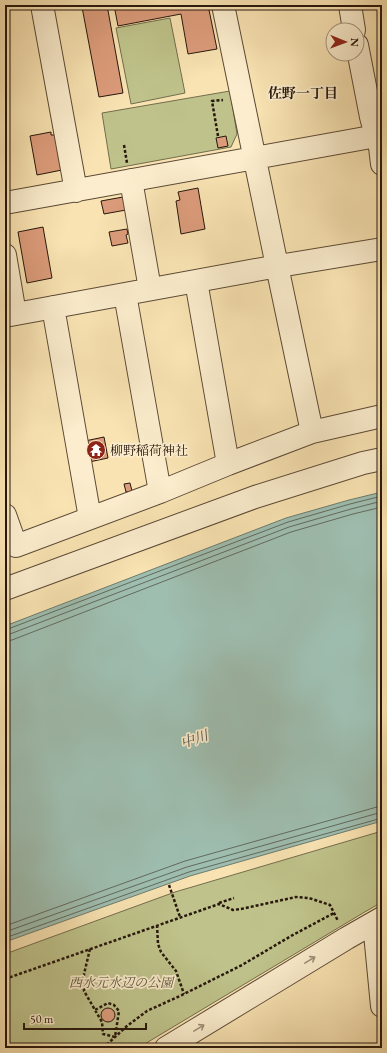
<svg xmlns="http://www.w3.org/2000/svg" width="387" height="1053" font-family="'EB Garamond','Noto Serif JP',serif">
<rect width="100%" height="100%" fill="#f9e3b2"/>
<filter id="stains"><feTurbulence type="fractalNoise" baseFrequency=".005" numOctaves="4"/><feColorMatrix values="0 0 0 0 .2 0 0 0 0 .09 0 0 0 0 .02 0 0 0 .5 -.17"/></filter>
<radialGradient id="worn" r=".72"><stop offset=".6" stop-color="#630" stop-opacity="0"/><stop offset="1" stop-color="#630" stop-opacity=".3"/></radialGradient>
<path fill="#bfc38b" stroke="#736d4c" d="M170,18l15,75 -54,11 -15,-76z
M230,91l7,43 -6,13 -120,22 -9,-56z
M382,831v71l-19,11 -225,135h-133v-94l170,-62z"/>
<path fill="#9ebeb0" stroke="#6e7b6e" d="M382,492v329l-192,55 -185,66v-316l281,-108 63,-18z"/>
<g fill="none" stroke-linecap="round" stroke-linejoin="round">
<path stroke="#626a5e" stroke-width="1" d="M5,630l3,-1 280,-107 62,-18 32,-8
M5,635l5,-1 279,-107 62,-18 31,-8
M5,641l7,-1 279,-108 62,-18 29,-7
M5,926l180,-65 192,-54 5,-1
M5,932l182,-65 195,-55
M5,938l184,-66 193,-54"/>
</g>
<path fill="#dc9c7b" stroke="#27170c" d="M94,5h13l16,88 -24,4 -17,-90z
M114,5h94l9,44 -29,5 -7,-40 -63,12z
M51,132v3h5l6,35 -25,5 -7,-39z
M226,136l2,10 -10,2 -2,-10z
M198,188l7,41 -24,5 -5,-33 4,-1 -2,-8z
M123,197l3,13 -22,4 -3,-13z
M43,227l9,51 -25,5 -9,-51z
M127,229l1,5 -2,1 2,8 -16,3 -3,-14z
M104,437l4,21 -19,4 -4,-21z
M130,483l2,8 -6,1 -2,-8z
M101 1015a7 7 0 1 1 14 0a7 7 0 1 1-14 0Z"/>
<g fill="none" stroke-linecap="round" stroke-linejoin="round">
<defs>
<path id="minor" d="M42,5l34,186
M223,5l54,261 35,166
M350,5l4,25
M357,45l14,72 5,19 4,11 2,17
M131,180l19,109
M5,203l377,-68
M5,255l10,59
M196,281l32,183
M125,294l35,198
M53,307l37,211
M5,316l262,-48 115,-19
M5,515l11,31 144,-54 68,-28 84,-32 70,-16
M5,589l250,-92 108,-34 19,-4
M374,923l8,83
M166,1048l181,-110 35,-20"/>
</defs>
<use href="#minor" stroke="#5c4a36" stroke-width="24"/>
<path stroke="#27170c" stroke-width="2.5" stroke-dasharray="3 2" stroke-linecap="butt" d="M218,136l-6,-35 11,-1
M124,145l3,18
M169,885l11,32
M219,903l15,-5
M157,925l1,19 3,8 15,19 8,23
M90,949l-6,25v17l18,31 1,12 12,3 4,-26 -5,-6 -6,-2 -13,7
M5,979l214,-75 14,6 8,-1 55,-12 13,1 21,7 8,16
M103,1048l24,-22 20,-15 35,-16 60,-30 49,-29 43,-23"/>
<use href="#minor" stroke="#fbedcd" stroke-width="22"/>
</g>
<defs><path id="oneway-shaft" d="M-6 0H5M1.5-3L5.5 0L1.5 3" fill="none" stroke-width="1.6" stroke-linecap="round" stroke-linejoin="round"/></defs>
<g stroke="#9c8d76">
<use href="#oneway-shaft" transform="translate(310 960) rotate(-31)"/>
<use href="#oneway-shaft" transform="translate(199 1028) rotate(-31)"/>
</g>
<defs>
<symbol id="temple-disc" viewBox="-11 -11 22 22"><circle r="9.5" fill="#8f2418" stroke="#fbedcd"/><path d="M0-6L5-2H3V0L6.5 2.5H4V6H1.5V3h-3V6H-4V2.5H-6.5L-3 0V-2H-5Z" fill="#fff"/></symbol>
</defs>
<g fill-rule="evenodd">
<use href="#temple-disc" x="85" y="439" width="22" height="22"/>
</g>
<g text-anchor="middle" stroke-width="3.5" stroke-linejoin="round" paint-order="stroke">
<g font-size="13" fill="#27170c" stroke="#fbedcd" text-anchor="start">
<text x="110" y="455">柳野稲荷神社</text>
</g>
<g font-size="13" font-style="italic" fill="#5c5338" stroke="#fbedcd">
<text x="121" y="987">西水元水辺の公園</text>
</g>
<g font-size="14" font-weight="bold" fill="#27170c" stroke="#fbedcd">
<text x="303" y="98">佐野一丁目</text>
</g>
<g font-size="14" font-style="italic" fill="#515145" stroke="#fbedcd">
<text transform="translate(194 739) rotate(-19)" y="5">中川</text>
</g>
</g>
<rect width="387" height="1053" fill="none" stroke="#f9e3b2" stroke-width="20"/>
<rect x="6" y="6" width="375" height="1041" fill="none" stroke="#27170c" stroke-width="2"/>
<rect x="10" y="10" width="367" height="1033" fill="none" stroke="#27170c"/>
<g transform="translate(345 42) rotate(91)"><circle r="19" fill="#fbedcd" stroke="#a69780"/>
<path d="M0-3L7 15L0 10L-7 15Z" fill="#8f2418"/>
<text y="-6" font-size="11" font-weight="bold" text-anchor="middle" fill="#27170c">N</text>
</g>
<path d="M24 1023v6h122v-6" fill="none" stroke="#27170c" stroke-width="2"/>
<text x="30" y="1023" font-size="12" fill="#27170c" stroke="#fbedcd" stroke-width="3" paint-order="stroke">50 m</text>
<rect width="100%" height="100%" filter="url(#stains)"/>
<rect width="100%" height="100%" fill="url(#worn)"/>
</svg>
